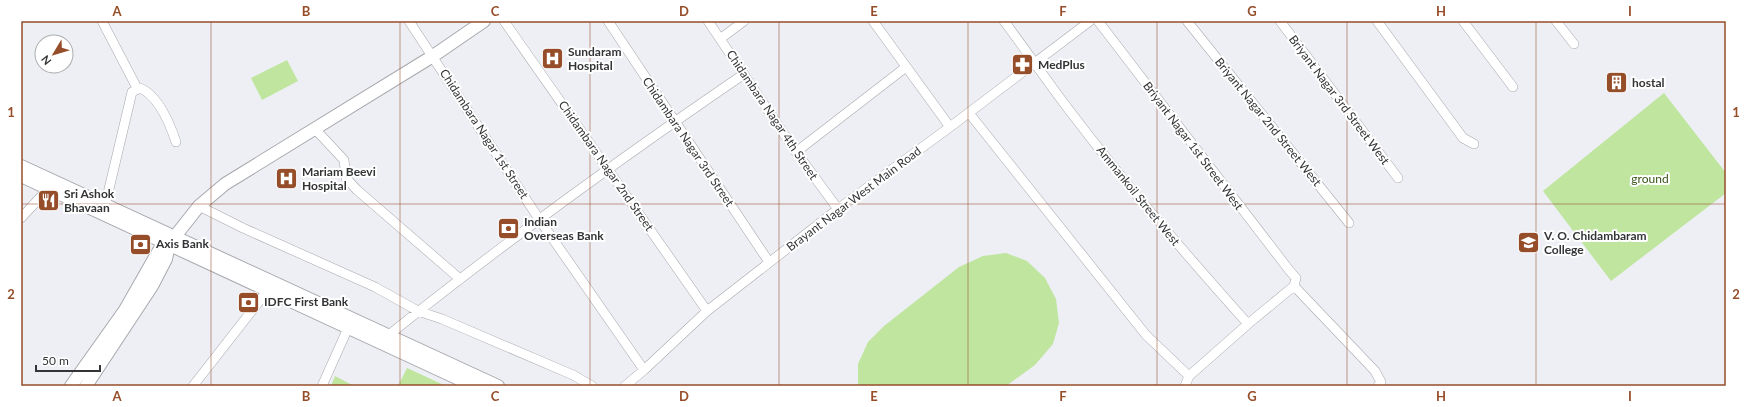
<svg xmlns="http://www.w3.org/2000/svg" width="1747" height="407" font-family="Lato,sans-serif">
<rect width="100%" height="100%" fill="#edeff4"/>
<path fill="#bfe59f" d="M287,60l11,21 -36,19 -11,-22z
M1664,93l62,80v20l-115,88 -68,-90z
M1006,253l21,8 18,17 11,21 3,24 -6,21 -18,21 -29,21h-148v-22l10,-22 16,-16 75,-59 24,-11z
M407,368l39,18h-48z
M335,376l19,10h-23z"/>
<g fill="none" stroke-linecap="round" stroke-linejoin="round">
<defs>
<path id="minor" d="M102,21l35,67
M409,21l130,198 105,151
M504,21l203,290
M608,21l161,241
M708,21l88,131 42,57
M873,21l77,106
M1004,21c24,32 47,66 72,98 54,71 112,138 172,205
M1098,21l191,249 7,8 -2,8 -46,38 -59,52 -4,10
M1187,21l162,202
M1280,21l118,157
M1377,21l86,117 11,6
M1463,21l50,66
M1556,21l18,23
M720,39l24,-18
M969,113l177,222 43,41
M315,129l29,31 2,18 11,12 103,89
M796,152l110,-85
M199,206l44,22 132,59 43,24 24,8 131,56 19,11
M104,210l28,-118 8,-4c19,8 30,36 36,54
M21,218l27,-29
M1294,286l81,85 6,11 -3,4
M385,338c116,-93 236,-180 359,-264
M193,386l75,-96
M322,386l26,-58
M625,386l19,-16 63,-59 131,-102 112,-82 140,-106"/>
<path id="major" d="M21,166l477,220
M21,176l453,210
M71,386l54,-76 33,-58 11,-8 30,-38 26,-22 208,-128 51,-35
M86,386l66,-100 14,-27 3,-15"/>
</defs>
<use href="#minor" stroke="#a7a8ad" stroke-width="10"/>
<use href="#major" stroke="#a7a8ad" stroke-width="14"/>
<use href="#minor" stroke="#fff" stroke-width="9"/>
<use href="#major" stroke="#fff" stroke-width="12"/>
</g>
<path fill="none" stroke="#964e2a" stroke-width="1" stroke-opacity="0.55" d="M211,21v365M400,21v365M590,21v365M779,21v365M968,21v365M1157,21v365M1347,21v365M1536,21v365M21,204h1705"/>
<defs>
<symbol id="hospital-square" viewBox="-11 -11 22 22"><rect x="-9" y="-9" width="18" height="18" rx="4" fill="#964e2a" stroke="#fff"/><path d="M-5-5h3v3.5h4V-5h3V5h-3V1.5h-4V5h-3Z" fill="#fff"/></symbol>
<symbol id="pharmacy-square" viewBox="-11 -11 22 22"><rect x="-9" y="-9" width="18" height="18" rx="4" fill="#964e2a" stroke="#fff"/><path d="M-2-6h4v4h4v4h-4v4h-4v-4h-4v-4h4Z" fill="#fff"/></symbol>
<symbol id="building-square" viewBox="-11 -11 22 22"><rect x="-9" y="-9" width="18" height="18" rx="4" fill="#964e2a" stroke="#fff"/><path d="M-4-6H4V6H1V3H-1V6H-4ZM-2.5-4.3h1.7v1.8h-1.7ZM.8-4.3h1.7v1.8H.8ZM-2.5-1h1.7V.8h-1.7ZM.8-1h1.7V.8H.8Z" fill="#fff"/></symbol>
<symbol id="restaurant-square" viewBox="-11 -11 22 22"><rect x="-9" y="-9" width="18" height="18" rx="4" fill="#964e2a" stroke="#fff"/><path d="M-5-6h1v4h1v-4h1v4h1v-4h1v5L-1.5 .5V6h-2V.5L-5-1ZM5-6V6H3V1.5H1.5Q1.5-4 5-6Z" fill="#fff"/></symbol>
<symbol id="bank-square" viewBox="-11 -11 22 22"><rect x="-9" y="-9" width="18" height="18" rx="4" fill="#964e2a" stroke="#fff"/><path d="M-6-4H6V4H-6ZM0-2.3a2.3 2.3 0 1 0 0 4.6a2.3 2.3 0 1 0 0-4.6Z" fill="#fff"/></symbol>
<symbol id="university-square" viewBox="-11 -11 22 22"><rect x="-9" y="-9" width="18" height="18" rx="4" fill="#964e2a" stroke="#fff"/><path d="M0-5L7-2L0 1L-7-2ZM-4 1L0 2.5L4 1V4Q0 6-4 4Z" fill="#fff"/></symbol>
</defs>
<g fill-rule="evenodd">
<use href="#hospital-square" x="540" y="46" width="25" height="25"/>
<use href="#pharmacy-square" x="1010" y="52" width="25" height="25"/>
<use href="#building-square" x="1604" y="70" width="25" height="25"/>
<use href="#hospital-square" x="274" y="166" width="25" height="25"/>
<use href="#restaurant-square" x="36" y="188" width="25" height="25"/>
<use href="#bank-square" x="496" y="216" width="25" height="25"/>
<use href="#university-square" x="1516" y="230" width="25" height="25"/>
<use href="#bank-square" x="128" y="232" width="25" height="25"/>
<use href="#bank-square" x="236" y="290" width="25" height="25"/>
</g>
<g text-anchor="middle" stroke-width="4" stroke-linejoin="round" paint-order="stroke">
<g font-size="12" font-weight="bold" fill="#333436" stroke="#fff" text-anchor="start">
<text x="568" y="56">Sundaram<tspan x="568" dy="14">Hospital</tspan></text>
<text x="1038" y="69">MedPlus</text>
<text x="1632" y="87">hostal</text>
<text x="302" y="176">Mariam Beevi<tspan x="302" dy="14">Hospital</tspan></text>
<text x="64" y="198">Sri Ashok<tspan x="64" dy="14">Bhavaan</tspan></text>
<text x="524" y="226">Indian<tspan x="524" dy="14">Overseas Bank</tspan></text>
<text x="1544" y="240">V. O. Chidambaram<tspan x="1544" dy="14">College</tspan></text>
<text x="156" y="248">Axis Bank</text>
<text x="264" y="306">IDFC First Bank</text>
</g>
<g font-size="12" fill="#333436" stroke="#fff">
<text transform="translate(1339 100) rotate(53)" y="4">Briyant Nagar 3rd Street West</text>
<text transform="translate(772 115) rotate(56)" y="4">Chidambara Nagar 4th Street</text>
<text transform="translate(1268 122) rotate(51)" y="4">Briyant Nagar 2nd Street West</text>
<text transform="translate(484 134) rotate(57)" y="4">Chidambara Nagar 1st Street</text>
<text transform="translate(688 142) rotate(56)" y="4">Chidambara Nagar 3rd Street</text>
<text transform="translate(1193 146) rotate(53)" y="4">Briyant Nagar 1st Street West</text>
<text transform="translate(606 166) rotate(55)" y="4">Chidambara Nagar 2nd Street</text>
<text transform="translate(1138 196) rotate(51)" y="4">Ammankoil Street West</text>
<text transform="translate(854 199) rotate(-37)" y="4">Brayant Nagar West Main Road</text>
</g>
<g font-size="12" fill="#375417" stroke="#fff">
<text x="1650" y="183">ground</text>
</g>
</g>
<rect width="1747" height="407" fill="none" stroke="#ffffff" stroke-width="44"/>
<g transform="translate(54 54) rotate(232)"><circle r="19" fill="#ffffff" stroke="#adaeaf"/>
<path d="M0-3L7 15L0 10L-7 15Z" fill="#964e2a"/>
<text y="-6" font-size="11" font-weight="bold" text-anchor="middle" fill="#333436">N</text>
</g>
<path d="M36 365v6h64v-6" fill="none" stroke="#333436" stroke-width="2"/>
<text x="42" y="365" font-size="12" fill="#333436" stroke="#ffffff" stroke-width="3" paint-order="stroke">50 m</text>
<rect x="22" y="22" width="1703" height="363" fill="none" stroke="#964e2a" stroke-width="1.5"/>
<g font-size="13" text-anchor="middle" font-weight="bold" fill="#964e2a">
<text x="117" y="16">A</text>
<text x="306" y="16">B</text>
<text x="495" y="16">C</text>
<text x="684" y="16">D</text>
<text x="874" y="16">E</text>
<text x="1063" y="16">F</text>
<text x="1252" y="16">G</text>
<text x="1441" y="16">H</text>
<text x="1630" y="16">I</text>
<text x="11" y="117">1</text>
<text x="1736" y="117">1</text>
<text x="11" y="299">2</text>
<text x="1736" y="299">2</text>
<text x="117" y="401">A</text>
<text x="306" y="401">B</text>
<text x="495" y="401">C</text>
<text x="684" y="401">D</text>
<text x="874" y="401">E</text>
<text x="1063" y="401">F</text>
<text x="1252" y="401">G</text>
<text x="1441" y="401">H</text>
<text x="1630" y="401">I</text>
</g>
</svg>
